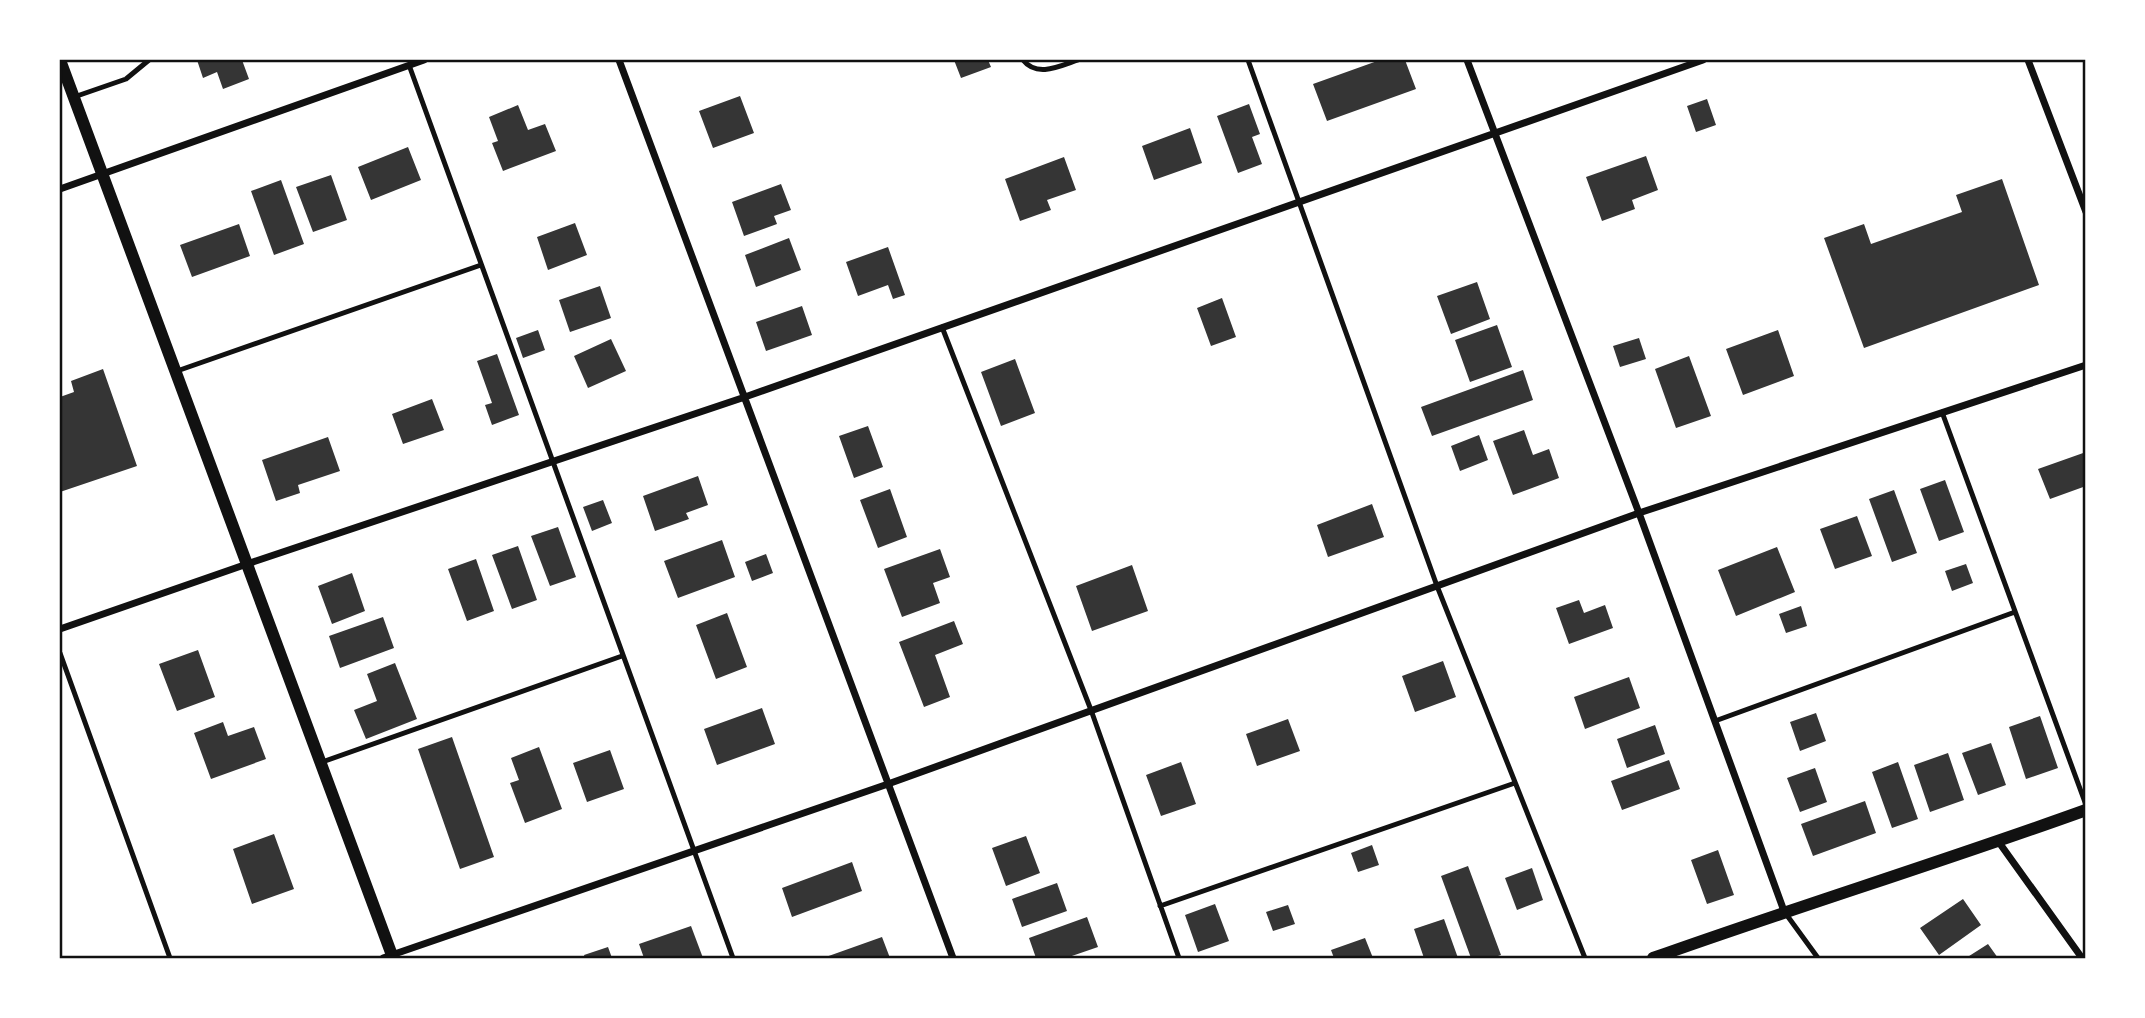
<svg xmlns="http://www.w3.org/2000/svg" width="2145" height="1018" font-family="Literata,serif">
<rect width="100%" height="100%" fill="#fff"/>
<path fill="#353535" d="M197,60h45l7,19 -26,10 -6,-17 -14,6z
M954,60h34l3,7 -30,11z
M1380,60h25l11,29 -89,32 -14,-37z
M740,96l14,37 -41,15 -14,-37z
M1707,99l9,26 -20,7 -9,-26z
M1249,104l11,30 -8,3 10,27 -24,9 -21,-57z
M518,105l10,25 17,-6 11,27 -53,20 -11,-28 6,-2 -9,-24z
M1190,128l12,35 -48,17 -12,-34z
M408,147l13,33 -50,20 -13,-33z
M1646,156l12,34 -26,10 3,9 -33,12 -16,-44z
M1064,157l12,33 -29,10 4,10 -31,11 -15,-42z
M331,175l16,45 -34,12 -17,-45z
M2002,179l37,106 -175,63 -40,-110 40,-14 7,20 91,-32 -6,-17z
M281,180l23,64 -30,11 -23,-64z
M781,184l10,26 -17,6 3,8 -33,12 -12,-34z
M575,223l12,32 -39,15 -11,-33z
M239,224l11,32 -58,21 -12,-32z
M789,238l12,32 -45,17 -11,-32z
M888,247l17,48 -12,4 -5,-14 -30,11 -12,-34z
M1477,282l13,37 -39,15 -14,-38z
M600,286l11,32 -41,14 -11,-32z
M1222,298l14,39 -25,9 -14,-38z
M802,306l10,29 -46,16 -10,-29z
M1497,325l15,42 -42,15 -15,-42z
M538,330l7,20 -22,8 -7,-20z
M1778,330l16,46 -51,19 -17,-46z
M1639,338l7,21 -26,8 -7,-21z
M611,339l15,32 -38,17 -14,-32z
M497,354l22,61 -27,10 -7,-20 7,-2 -15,-42z
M1689,356l22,60 -35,12 -21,-59z
M1015,359l20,54 -34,13 -20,-54z
M103,369l34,97 -77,26v-95l14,-5 -3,-11z
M1523,370l10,30 -101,36 -11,-29z
M432,399l12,31 -41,14 -11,-30z
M868,426l15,41 -29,11 -15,-42z
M1524,430l9,25 16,-6 10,29 -46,17 -20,-54z
M1479,435l9,25 -28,11 -9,-25z
M328,437l12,34 -42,14 2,8 -24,8 -14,-41z
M2086,452v34l-36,13 -12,-30z
M698,476l10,29 -22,8 3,6 -34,12 -12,-35z
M1945,480l19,52 -25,9 -19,-52z
M890,489l17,48 -29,11 -18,-48z
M1894,490l23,63 -25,9 -23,-63z
M603,500l9,23 -20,8 -9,-24z
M1372,504l12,33 -56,20 -11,-32z
M1857,516l15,40 -37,13 -15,-40z
M558,527l18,50 -26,9 -19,-50z
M722,540l13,37 -57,21 -14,-37z
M518,546l19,54 -25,9 -20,-54z
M1777,547l18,45 -59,24 -18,-46z
M940,549l10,28 -17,6 7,20 -38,14 -18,-48z
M766,554l7,19 -21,8 -7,-19z
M476,559l18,52 -27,10 -19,-52z
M1966,564l7,19 -21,8 -7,-20z
M1132,565l16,46 -56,20 -16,-45z
M352,573l13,38 -33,13 -14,-38z
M1579,600l5,13 21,-8 8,23 -44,16 -13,-36z
M1801,606l6,20 -21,7 -7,-19z
M727,613l20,54 -31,12 -20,-54z
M383,617l11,31 -54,20 -11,-32z
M954,621l9,23 -28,11 15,42 -26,10 -25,-65z
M198,650l17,47 -38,14 -18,-47z
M1443,661l13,36 -41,15 -13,-36z
M395,663l22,56 -51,20 -12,-29 23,-9 -10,-27z
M1629,677l11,31 -55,21 -11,-32z
M762,708l13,36 -58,21 -13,-36z
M1816,713l10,28 -26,10 -10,-29z
M2040,716l18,52 -32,11 -17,-52z
M1288,719l12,32 -43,15 -11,-32z
M223,722l5,14 26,-9 12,32 -55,20 -17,-46z
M1655,725l10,29 -38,14 -10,-29z
M452,737l42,120 -34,12 -42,-120z
M1991,743l15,42 -28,10 -16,-42z
M539,747l23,62 -37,14 -15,-40 9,-3 -8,-22z
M610,750l14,39 -37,13 -14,-39z
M1948,753l16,47 -34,12 -16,-47z
M1669,760l11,29 -58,21 -11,-29z
M1181,762l15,42 -35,12 -15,-41z
M1898,762l20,57 -26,9 -20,-56z
M1815,768l12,34 -27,10 -13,-34z
M1865,801l11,32 -63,23 -12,-32z
M274,834l20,55 -42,15 -19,-55z
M1026,836l14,37 -34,13 -14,-38z
M1372,845l7,20 -21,7 -7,-19z
M1718,850l16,45 -27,9 -16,-44z
M852,862l10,29 -70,26 -10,-29z
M1468,866l33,89 -9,3h-21l-30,-82z
M1532,868l11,32 -26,10 -12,-32z
M1057,883l10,28 -45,16 -10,-28z
M1963,899l18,26 -42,30 -19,-27z
M1215,904l14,37 -31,11 -13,-37z
M1288,905l7,19 -22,7 -7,-19z
M1087,917l11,30 -32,11h-30l-7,-20z
M1444,919l14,39h-34l-10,-29z
M691,926l12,32h-59l-5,-14z
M882,937l8,21h-67z
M1365,938l8,20h-39l-3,-8z
M1988,944l10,14h-32z
M608,947l4,11h-27l-1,-3z"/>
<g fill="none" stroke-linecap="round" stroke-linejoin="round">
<path stroke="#111" stroke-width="5" d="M1023,60c14,18 37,6 55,0
M1248,60l189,526 148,372
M409,65l324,893
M74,97l52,-18 23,-19
M942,327l149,383 88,248
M177,371l304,-106
M1942,412l144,393
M60,653l110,305
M1715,721l300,-109
M322,762l300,-106
M1160,906l355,-123
M1786,914l32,44"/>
<path stroke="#111" stroke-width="7" d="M619,60l334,898
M1467,60l172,453 145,398
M2028,60l58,152
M60,189l364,-129
M60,629l187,-65 498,-167 958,-337
M1998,841l84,117
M383,958l505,-174 751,-271 447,-148"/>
<path stroke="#111" stroke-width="12" d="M60,60l333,898
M1653,958c143,-51 289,-96 433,-148"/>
</g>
<rect width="2145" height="1018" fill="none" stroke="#ffffff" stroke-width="122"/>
<rect x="61" y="61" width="2023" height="896" fill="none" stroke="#111" stroke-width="2.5"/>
</svg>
